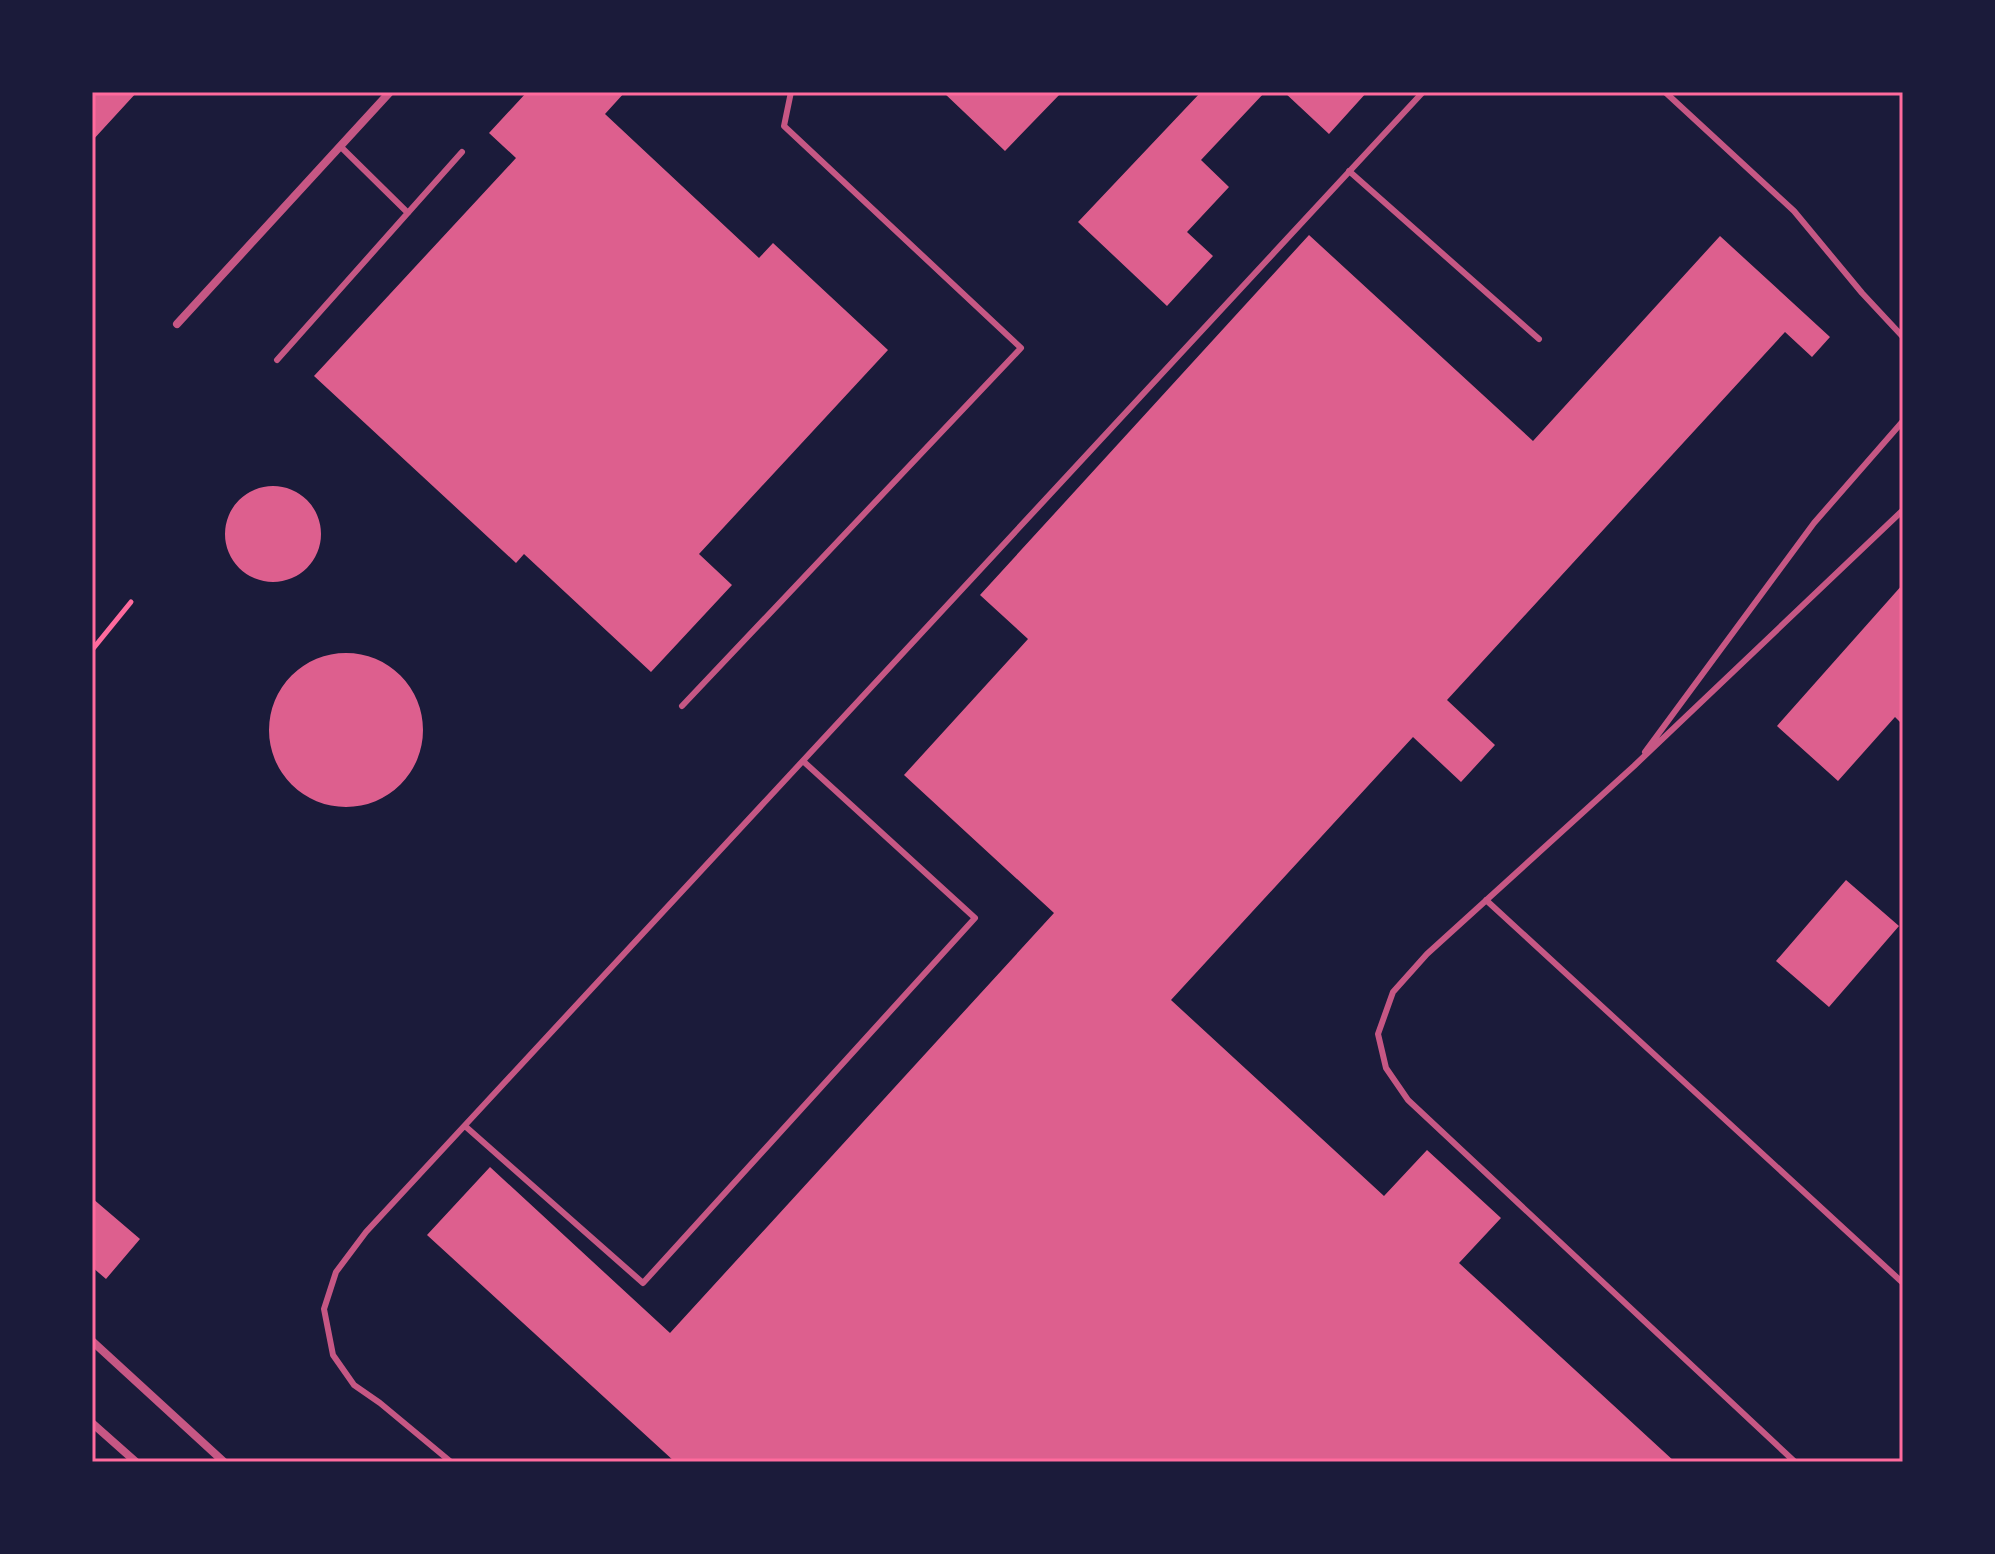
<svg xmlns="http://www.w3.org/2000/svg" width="1995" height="1554" font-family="'Asap Condensed',sans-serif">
<rect width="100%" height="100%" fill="#1b1b3a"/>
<path fill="#dd5f8e" d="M92,92h45l-45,49z
M527,92h98l-20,22 154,144 14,-15 115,107 -189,204 33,31 -81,87 -127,-118 -8,9 -202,-187 202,-218 -27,-25z
M943,92h119l-57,59z
M1201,92h64l-64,68 28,27 -42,45 26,24 -46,50 -89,-84z
M1284,92h83l-38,42z
M1309,235l224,206 187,-205 110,101 -18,20 -27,-25 -338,368 48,45 -34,37 -48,-45 -242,263 213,196 43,-46 74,68 -42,45 216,199h-1000l-248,-227 63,-68 180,166 384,-420 -150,-138 124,-136 -48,-44z
M225 534a48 48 0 1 1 96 0a48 48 0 1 1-96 0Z
M1903,584v141l-8,-8 -57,64 -61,-55z
M269 730a77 77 0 1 1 154 0a77 77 0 1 1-154 0Z
M1846,880l53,46 -70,81 -53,-46z
M92,1198l48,41 -34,40 -14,-12z"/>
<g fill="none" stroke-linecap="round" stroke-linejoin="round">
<path stroke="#ff6b9d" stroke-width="5" d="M92,650l39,-48"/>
<path stroke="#c65784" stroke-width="6" d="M1665,92l129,119 68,82 41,44
M340,146l68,67
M1349,171l190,168
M277,360l185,-208
M682,706l339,-358 -237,-222 7,-34
M1645,752l169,-229 89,-102
M1486,900l417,383
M465,1126l178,157 332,-365 -172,-157
M451,1462l-71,-59 -26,-18 -21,-30 -9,-46 12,-37 30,-40 1057,-1140
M1795,1462l-387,-362 -22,-32 -8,-34 15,-42 34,-38 207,-188 269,-256"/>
<path stroke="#c65784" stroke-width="8" d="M177,324l213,-232
M92,1341l132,121
M92,1423l44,39"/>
</g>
<rect width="1995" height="1554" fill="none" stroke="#1b1b3a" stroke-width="188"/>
<rect x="94" y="94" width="1807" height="1366" fill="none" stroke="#ff6b9d" stroke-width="3"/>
</svg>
